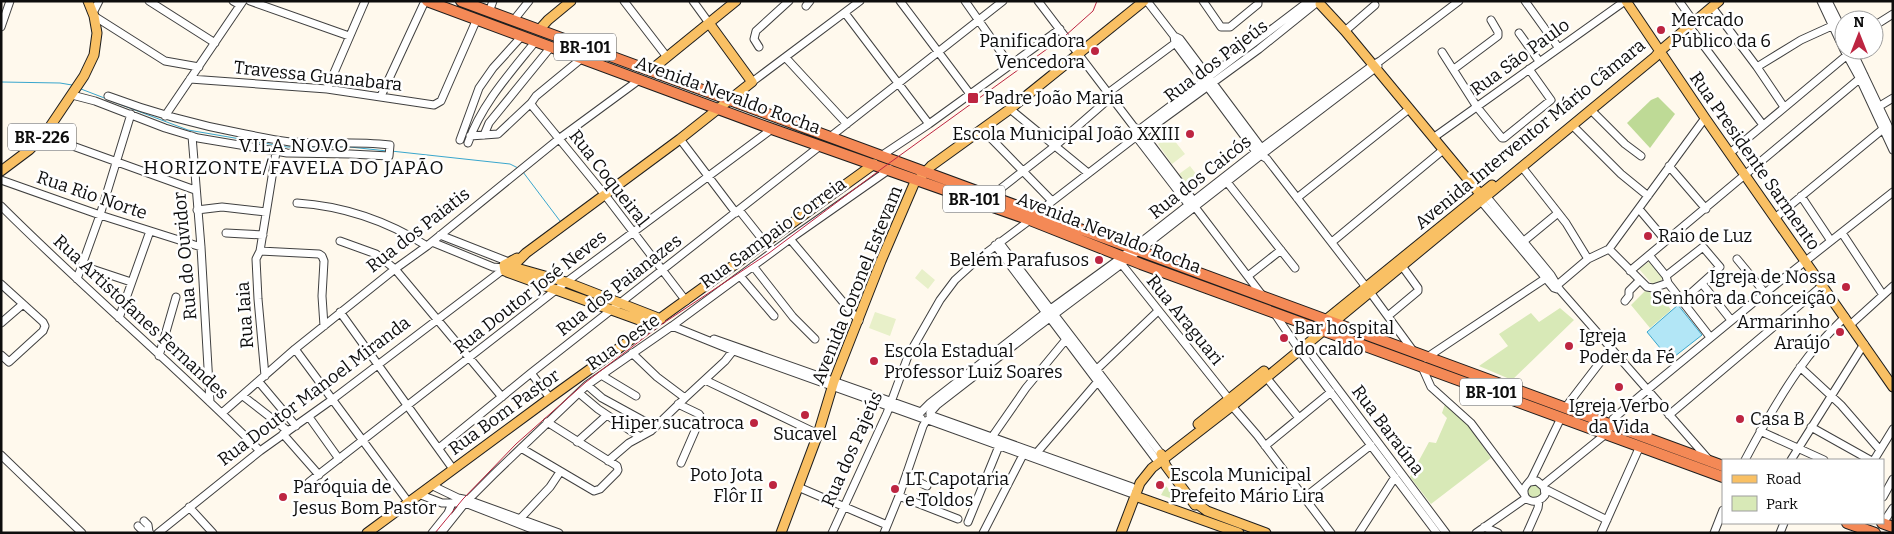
<svg xmlns="http://www.w3.org/2000/svg" width="1894" height="534" font-family="Bitter,serif">
<rect width="100%" height="100%" fill="#fff9ed"/>
<path fill="#d8e9b7" d="M1645,291l16,4 10,15 -21,18 -19,-23z
M1560,308l14,12 -62,60 -33,-14 29,-20 -9,-12 32,-21 8,9z
M1445,404l22,20 24,34 -60,46 -21,-27 19,-35 7,1 11,-25 -5,-5z
M1528 491a7 7 0 1 1 14 0a7 7 0 1 1-14 0Z
M1166,486l13,15 -18,-6z"/>
<path fill="#beda96" d="M1658,97l17,17 -25,34 -23,-25 24,-23z"/>
<path fill="#e8f0c9" d="M1170,135l15,19 -13,10 -14,-20z
M1190,166l13,17 -11,8 -13,-17z
M1650,261l14,17 -10,8 -15,-17z
M922,269l13,11 -7,9 -13,-11z
M875,312l21,7 -6,17 -21,-8z"/>
<path fill="#b2e6f6" stroke="#39a6cd" d="M1678,305l24,30 -32,25 -23,-28z"/>
<g fill="none" stroke-linecap="round" stroke-linejoin="round">
<path stroke="#39a6cd" stroke-width="1" d="M1,82l59,1 12,2
M81,89l26,10
M111,101l77,29 99,17h63l37,4
M391,151l119,13 8,4
M523,172l37,49"/>
<defs>
<path id="minor" d="M149,1l66,42
M233,1l7,4
M250,1l99,35
M624,1l43,56
M693,1l16,22
M900,1l70,93
M965,1l45,64
M1038,1l96,126 6,3 53,70 2,7 67,88
M1147,1l27,35 1,7 81,109 11,7 99,128
M1203,1l18,26h9l28,-23v-3
M1525,1l33,46
M1679,1l15,21
M1821,1l23,49
M1828,1l16,32
M806,6l4,-5
M1712,7l45,60 27,40
M489,12l4,-11
M93,13l6,-12
M845,13l84,111
M94,16l71,45 34,6
M513,21l16,-20
M1689,26l74,99
M1874,26l19,-12
M1,27l9,-26
M1345,31l30,-26
M1519,33l20,28
M1174,36l6,3 83,111
M759,47l-5,-8 2,-8 33,-30
M1844,50l16,29 33,71
M1852,50l41,86
M1442,52l35,55 25,31h2l47,-38 -22,-31
M786,58l61,66
M581,59l-45,37 -5,7 2,4 72,88 81,106
M1757,67l44,-27 33,-15
M1454,69l44,-33v-4l-7,-12
M190,79l137,10 107,16 7,-4 35,-80
M752,82l108,-81
M327,89l38,-88
M1108,93l70,-52
M72,95l23,6 70,27 33,10 89,15 63,1 39,2 1,-11c-34,-4 -67,-1 -100,-3 -15,-2 -30,-5 -45,-8 -48,-9 -92,-21 -137,-38
M381,96l44,-95
M1878,107l15,-9
M1010,109l78,64
M1591,110l34,34 16,12
M165,116l78,-115
M1573,126l48,48 27,22
M982,129l70,72
M1136,132l173,-131
M45,134l11,6 139,50
M484,135l5,-12 61,-75
M1135,135l53,69 4,2
M192,136l9,111 9,155
M470,136l28,-2 33,-31
M830,137l173,-136
M1433,138l192,-137
M680,139l56,74
M460,140l19,-52 14,-20 28,-31
M468,143c13,-38 42,-70 67,-101
M1730,153l122,-102
M881,156l48,-32 131,-95
M1669,166l37,43
M1522,167l44,56 22,36
M1,180l99,35 101,32
M1227,182l68,86
M1801,196l30,45
M990,197l65,-51 56,-49
M1487,197l64,78 9,15 149,170
M1297,198l112,-89
M1481,201l73,87 3,1
M297,203c47,3 90,18 130,43
M1,206c84,84 176,161 259,245
M1639,209l27,32
M197,210l25,-3 44,5
M739,210l27,34
M1037,213l96,-74 4,-1 122,-89 56,-45
M1775,218l108,-89
M226,233l37,2
M1842,233l41,62
M440,235l69,27
M790,239l69,82
M340,241l36,13 19,15 107,128
M1524,241l34,-28
M432,242l61,25 10,1
M999,242l162,212
M1332,242l111,-92
M995,245l160,213
M1609,249l38,38 6,1 15,-5
M260,251l16,-99
M1649,255l17,21 2,7 42,54
M1737,259l28,34
M1120,262l109,137
M83,266l48,16
M753,266l40,51 22,22
M1630,271l234,-196
M740,276l34,40
M1248,276l33,-26
M1666,276l37,-29 17,20 -38,34
M77,279l23,-64 31,-101
M1,284l42,38 2,4 -2,5 -34,31 -8,-7
M1704,286l27,34
M1555,287l33,-28 21,-10 96,-131
M1370,292l44,60
M1625,301l4,-5v-5l11,-11
M340,312l113,157
M1275,314l21,31
M1388,316l30,-25v-3l-16,-22
M119,318l31,-87
M1,323l22,-19
M1850,325l43,-39
M672,326l62,25 187,67
M714,339l207,73
M1305,345l141,188
M295,349l114,154
M1299,350l138,183
M632,353l25,24 28,21
M159,356l17,-59
M1426,358l120,-80
M1422,367l9,20 40,36 53,71
M1800,367l41,38 39,45
M1095,371l63,-60
M531,373l19,25
M601,375l35,21
M265,376l-7,-77 -2,-40 4,-8 59,3 3,2 2,5 -2,35 2,30
M1266,377l33,41
M705,380l113,54
M259,382l37,44
M587,385l15,13 53,29
M579,393l19,16 42,28
M243,396l45,35
M678,404l21,10 2,3 -20,46
M1232,406l25,29 74,98
M1565,408l46,-60
M922,411l8,-8 115,-90 73,-53 138,-108 117,-87 7,-4 79,-60
M222,413l73,-64 100,-80 32,-23 133,-108 79,-58
M930,413l7,-8 98,-76 84,-63 141,-110 118,-90
M930,415l202,72
M1669,415l153,-129
M309,417l30,42
M928,420l202,73
M1811,427l59,33
M1760,431l64,29
M283,434l36,41
M992,437l34,-49 42,-51
M577,442l30,-27
M1265,446l66,-54
M439,448l92,-75 289,-227
M521,448l73,43 6,-2 17,-17 1,-2 -1,-4 -70,-44
M1,455l81,78
M1034,456l66,-77
M1745,460c18,-34 39,-72 63,-103 11,-14 24,-27 37,-40
M1791,460l73,-116
M1874,460l19,-31
M608,461l21,-18 22,-12 34,-33 40,-37 11,-14
M906,476l21,10
M309,482l252,-196 211,-157
M1530,482l7,-1 7,6 1,8c-6,9 -22,9 -21,-5 1,-5 6,-8 8,-12 10,-20 19,-40 29,-60
M1543,485l64,-52 6,-14 34,-29 118,-97 128,-101
M433,486l25,12 10,2 91,33
M798,487l89,38
M1545,489l62,31
M421,495l21,8h23l77,30
M899,496l59,23
M1883,497l10,-18
M1304,498l67,-53
M189,507l24,26
M144,521l4,4 1,7
M518,521l32,-34 10,-15
M968,522l31,-76
M1883,523l10,-15
M138,526l4,4 8,3
M1484,527l14,6
M158,533l102,-82 73,-52 171,-130
M432,533l16,-20 4,-10
M441,533l24,-30 29,-29 93,-89 85,-59 118,-87 100,-70
M832,533l55,-120 21,-57 32,-56 15,-20 23,-21 52,-39
M884,533l15,-37 24,-70 3,-5
M983,533l42,-82
M1359,533l36,-56
M1476,533l50,-35
M1527,533l11,-25 1,-7
M1601,533l39,-87
M1714,533l9,-23
M1780,533l4,-10"/>
<path id="major" d="M1626,1l79,117 188,269
M1320,4l25,27 135,163 1,5
M539,30l9,-10 23,-19
M651,70l85,-69
M1,171l28,-21 16,-16 39,-58 10,-21 3,-22 -3,-17 -6,-15
M513,266l13,-13 154,-114 72,-57 -43,-59
M513,267l53,15 95,37
M511,271h-6l-1,-6 13,-7
M507,272l146,53
M1322,323l170,-138
M1198,424l66,-53
M1161,454l5,12 29,39
M1135,496l104,37
M1192,500l15,11 59,22
M367,533l183,-135 324,-234
M781,533l37,-99 16,-53 47,-120 33,-77 17,-18 79,-57 134,-108
M1121,533l19,-50 12,-15 80,-62 423,-349 5,-6 59,-50"/>
<path id="highway" d="M427,1l345,128 258,91 111,44 582,213
M461,1l1262,465
M1847,523l28,10
M1882,523l11,4"/>
</defs>
<use href="#minor" stroke="#404040" stroke-width="9"/>
<use href="#major" stroke="#1e1e1e" stroke-width="11"/>
<use href="#highway" stroke="#1e1e1e" stroke-width="12"/>
<use href="#minor" stroke="#fff" stroke-width="7"/>
<use href="#major" stroke="#f9c064" stroke-width="9"/>
<use href="#highway" stroke="#f48956" stroke-width="10"/>
<path stroke="#bd2541" stroke-width="1" d="M435,533l28,-34 53,-55 70,-62 76,-58 107,-71 119,-89 177,-128 28,-25 4,-10"/>
</g>
<g fill="#bd2541" stroke="#fff" stroke-width="2">
<circle cx="1661" cy="30" r="5"/>
<circle cx="1095" cy="51" r="5"/>
<rect x="967" y="92" width="12" height="12" rx="2.5"/>
<circle cx="1190" cy="134" r="5"/>
<circle cx="1648" cy="236" r="5"/>
<circle cx="1099" cy="260" r="5"/>
<circle cx="1846" cy="287" r="5"/>
<circle cx="1840" cy="332" r="5"/>
<circle cx="1284" cy="338" r="5"/>
<circle cx="1569" cy="346" r="5"/>
<circle cx="874" cy="361" r="5"/>
<circle cx="1619" cy="387" r="5"/>
<circle cx="805" cy="415" r="5"/>
<circle cx="1740" cy="419" r="5"/>
<circle cx="754" cy="423" r="5"/>
<circle cx="773" cy="485" r="5"/>
<circle cx="1160" cy="485" r="5"/>
<circle cx="895" cy="489" r="5"/>
<circle cx="283" cy="497" r="5"/>
</g>
<g text-anchor="middle" stroke-width="5" stroke-linejoin="round" paint-order="stroke">
<g fill="#fff" stroke="#565656" stroke-width="1">
<rect x="554" y="33.5" width="62" height="27" rx="4"/>
<rect x="8" y="123.5" width="68" height="27" rx="4"/>
<rect x="943" y="185.5" width="62" height="27" rx="4"/>
<rect x="1460" y="378.5" width="62" height="27" rx="4"/>
</g>
<g font-size="16" font-weight="bold" fill="#0d0d0d">
<text x="585" y="53">BR-101</text>
<text x="42" y="143">BR-226</text>
<text x="974" y="205">BR-101</text>
<text x="1491" y="398">BR-101</text>
</g>
<g font-size="18" fill="#0d0d0d" stroke="#fff" text-anchor="start">
<text x="1671" y="26">Mercado<tspan x="1671" dy="21">Público da 6</tspan></text>
<text x="1085" y="47" text-anchor="end">Panificadora<tspan x="1085" dy="21">Vencedora</tspan></text>
<text x="984" y="104">Padre João Maria</text>
<text x="1180" y="140" text-anchor="end">Escola Municipal João XXIII</text>
<text x="1658" y="242">Raio de Luz</text>
<text x="1089" y="266" text-anchor="end">Belém Parafusos</text>
<text x="1836" y="283" text-anchor="end">Igreja de Nossa<tspan x="1836" dy="21">Senhora da Conceição</tspan></text>
<text x="1830" y="328" text-anchor="end">Armarinho<tspan x="1830" dy="21">Araújo</tspan></text>
<text x="1294" y="334">Bar hospital<tspan x="1294" dy="21">do caldo</tspan></text>
<text x="1579" y="342">Igreja<tspan x="1579" dy="21">Poder da Fé</tspan></text>
<text x="884" y="357">Escola Estadual<tspan x="884" dy="21">Professor Luiz Soares</tspan></text>
<text x="1619" y="412" text-anchor="middle">Igreja Verbo<tspan x="1619" dy="21">da Vida</tspan></text>
<text x="1750" y="425">Casa B</text>
<text x="744" y="429" text-anchor="end">Hiper sucatroca</text>
<text x="805" y="440" text-anchor="middle">Sucavel</text>
<text x="763" y="481" text-anchor="end">Poto Jota<tspan x="763" dy="21">Flôr II</tspan></text>
<text x="1170" y="481">Escola Municipal<tspan x="1170" dy="21">Prefeito Mário Lira</tspan></text>
<text x="905" y="485">LT Capotaria<tspan x="905" dy="21">e Toldos</tspan></text>
<text x="293" y="493">Paróquia de<tspan x="293" dy="21">Jesus Bom Pastor</tspan></text>
</g>
<g font-size="18" fill="#0d0d0d" stroke="#fff">
<text transform="translate(1520 57) rotate(-36)" y="6">Rua São Paulo</text>
<text transform="translate(1216 61) rotate(-37)" y="6">Rua dos Pajeús</text>
<text transform="translate(318 76) rotate(6)" y="6">Travessa Guanabara</text>
<text transform="translate(728 95) rotate(20)" y="6">Avenida Nevaldo Rocha</text>
<text transform="translate(1530 134) rotate(-39)" y="6">Avenida Interventor Mário Câmara</text>
<text transform="translate(1755 161) rotate(55)" y="6">Rua Presidente Sarmento</text>
<text transform="translate(1200 177) rotate(-38)" y="6">Rua dos Caicós</text>
<text transform="translate(609 178) rotate(52)" y="6">Rua Coqueiral</text>
<text transform="translate(92 195) rotate(19)" y="6">Rua Rio Norte</text>
<text transform="translate(418 230) rotate(-38)" y="6">Rua dos Paiatis</text>
<text transform="translate(773 233) rotate(-36)" y="6">Rua Sampaio Correia</text>
<text transform="translate(1109 233) rotate(21)" y="6">Avenida Nevaldo Rocha</text>
<text transform="translate(185 256) rotate(-95)" y="6">Rua do Ouvidor</text>
<text transform="translate(619 285) rotate(-38)" y="6">Rua dos Paianazes</text>
<text transform="translate(857 285) rotate(-68)" y="6">Avenida Coronel Estevam</text>
<text transform="translate(530 292) rotate(-38)" y="6">Rua Doutor José Neves</text>
<text transform="translate(245 315) rotate(-94)" y="6">Rua Iaia</text>
<text transform="translate(141 317) rotate(43)" y="6">Rua Artistofanes Fernandes</text>
<text transform="translate(1185 320) rotate(51)" y="6">Rua Araguari</text>
<text transform="translate(623 342) rotate(-35)" y="6">Rua Oeste</text>
<text transform="translate(314 391) rotate(-37)" y="6">Rua Doutor Manoel Miranda</text>
<text transform="translate(504 412) rotate(-36)" y="6">Rua Bom Pastor</text>
<text transform="translate(1388 430) rotate(53)" y="6">Rua Baraúna</text>
<text transform="translate(852 449) rotate(-66)" y="6">Rua dos Pajeús</text>
</g>
<g font-size="19" letter-spacing="1" fill="#0d0d0d" stroke="#fff">
<text x="294" y="152">VILA NOVO<tspan x="294" dy="22">HORIZONTE/FAVELA DO JAPÃO</tspan></text>
</g>
</g>
<rect width="1894" height="534" fill="none" stroke="#0d0d0d" stroke-width="5"/>
<rect x="1722" y="459" width="162" height="65" fill="#ffffff" stroke="#9e9e9e"/>
<rect x="1732" y="475" width="25" height="8" fill="#f9c064" stroke="#9e9e9e"/>
<text x="1766" y="484" font-size="15" fill="#0d0d0d">Road</text>
<rect x="1732" y="496" width="25" height="15" fill="#d8e9b7" stroke="#9e9e9e"/>
<text x="1766" y="509" font-size="15" fill="#0d0d0d">Park</text>
<g transform="translate(1859 35)"><circle r="24" fill="#ffffff" stroke="#9e9e9e"/>
<path d="M0-4L9 19L0 12L-9 19Z" fill="#bd2541"/>
<text y="-8" font-size="14" font-weight="bold" text-anchor="middle" fill="#0d0d0d">N</text>
</g>
</svg>
